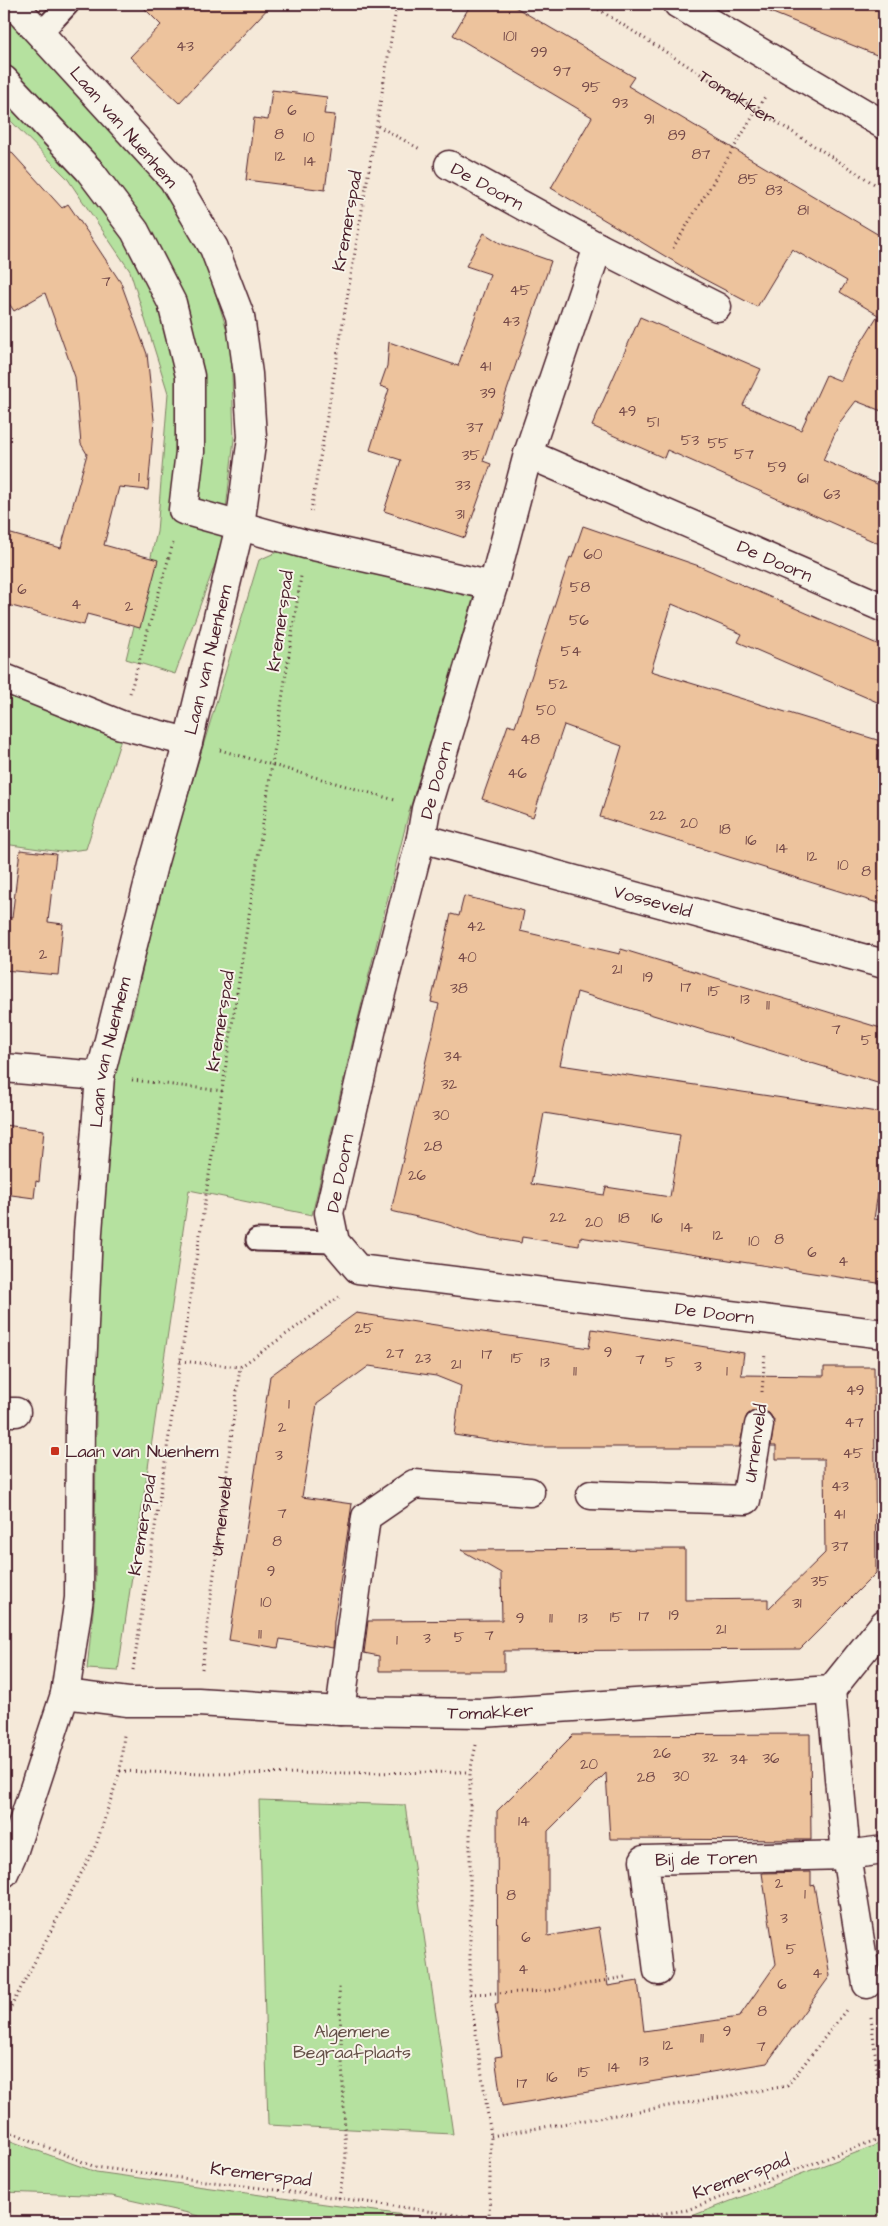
<svg xmlns="http://www.w3.org/2000/svg" width="888" height="2226" font-family="'Architects Daughter',sans-serif">
<rect width="100%" height="100%" fill="#f5e9d9"/>
<filter id="ink" filterUnits="userSpaceOnUse"><feTurbulence type="fractalNoise" baseFrequency=".02" numOctaves="2"/><feDisplacementMap in="SourceGraphic" scale="10" xChannelSelector="R" yChannelSelector="G"/><feConvolveMatrix kernelMatrix="1 2 1 2 8 2 1 2 1" color-interpolation-filters="sRGB"/></filter>
<g filter="url(#ink)">
<path fill="#b5e19f" stroke="#808065" d="M4,7l160,178 43,81 24,77 3,96 -12,106 -47,129 -49,-15 31,-127 11,-139 -38,-122 -63,-93 -63,-64z
M288,547l188,42 -67,223 -54,219 -43,184 -123,-25 -71,481 -31,-2 8,-76 2,-337 10,-158 26,-86 30,-133 96,-319z
M4,691l118,45 -36,113 -25,3 -57,-8z
M259,1800l146,5 48,329 -185,-9z
M4,2136l4,4 88,32 358,50h-236l-30,-9 -76,-17 -108,-4z
M884,2142v80h-228l28,-3z"/>
<path fill="#edc39d" stroke="#4a1f2b" fill-rule="evenodd" d="M140,4h132l-93,99 -49,-46 31,-32z
M471,4h39l124,73 -6,9 256,152v174l-28,-11 -16,21 -17,38 61,27v59l-217,-96 -3,8 -72,-32 48,-109 121,52 -18,36 58,25 25,-55 15,6 8,-19 29,-47 -38,-23 7,-11 -55,-32 -35,58 -57,-30 -149,-89 41,-71 -139,-82z
M753,4h131v54l-131,-53z
M272,90l55,7 -3,17 11,1 -10,75 -79,-10 8,-62 14,2z
M4,144l58,64 6,-4 22,32 31,47 26,71 7,66 -6,70 -29,-3 -15,58 54,15 -18,68 -53,-14 -3,11 -80,-21v-72l57,16 26,-94 -6,-10 -6,-67 -30,-84 -31,18 -10,-15z
M484,233l16,10 51,18 -68,200 8,3 -26,74 -81,-27 17,-51 -31,-10 19,-61 -9,-3 7,-20 2,-24 69,24 32,-92 -24,-8z
M583,526l116,40 185,81v58l-146,-63 4,-8 -70,-30 -21,67 233,71v163l-284,-88 22,-71 -58,-21 -31,92 -51,-18 26,-74 7,2 55,-170 2,1z
M20,850l36,4 -8,68 15,2 -5,51 -54,-5v-53l8,1z
M464,896l60,15 -4,20 100,23 1,-5 263,80v56l-307,-93 -17,73 324,48v40l-10,66 10,1v64l-304,-47 -1,9 -57,-9 -1,6 -42,-7 -36,-13 -52,-12 48,-207 -8,-2 20,-88 8,2zM544,1113l136,22 -10,62 -64,-10 -2,8 -73,-11z
M4,1125l40,5 -5,52 -3,-1 -2,17 -30,-4z
M356,1313l233,35 3,-19 152,24 -3,22 83,1v-9h50l2,206 -76,76 -296,2v20h-125v-15l-15,-3 4,-32 134,-1 -1,-47 -40,-23 224,-1v51l83,-1v10l57,-56 -1,-94h-48v-13h-5l3,-26 -5,-7 -8,-3 -8,1 -6,4 -8,32h-207l-78,-12 7,-49 -25,-10 -67,-10 -52,38 -15,93 50,7 -18,118 -1,26 -53,-9 -2,9 -49,-8 41,-264z
M810,1734l1,106 -201,-1 -4,-66 -58,58v105l51,-9 9,59 30,-5 6,50 95,-14 37,-53 -14,-91 49,-1v14l3,-1 16,91 -63,87 -265,43 -7,-49 7,-1 -7,-52h3l-1,-193 76,-76z"/>
<g fill="none" stroke-linecap="round" stroke-linejoin="round">
<defs>
<path id="lane" d="M41,33l27,-29
M257,1240l78,2"/>
<g id="street">
<path d="M678,4l206,121"/>
<path d="M4,80l85,90 46,61 37,72 18,73v76l-7,58 122,34 188,42"/>
<path id="s3" d="M449,165l149,82 119,60"/>
<path id="s4" d="M598,247l-70,207 -35,132 -67,223 -5,29 -49,190 -43,185 6,29 23,27 526,65"/>
<path id="s5" d="M528,454l356,154"/>
<path d="M4,678l117,47 67,17"/>
<path id="s6" d="M421,838l463,126"/>
<path d="M4,1068l96,8"/>
<path d="M4,1412h12"/>
<path d="M591,1495l155,5 13,-75"/>
<path id="s7" d="M65,1694l63,8h70l142,9 143,2 348,-23 53,-66"/>
<path d="M340,1711l26,-194 48,-33 116,8"/>
<path id="s8" d="M658,1971l-14,-111 202,-5 -15,-165"/>
<path d="M867,1984l-21,-129 38,-5"/>
</g>
<g id="secondary">
<path id="s9" d="M4,1873l9,-20 52,-159 14,-96 1,-181 8,-185 12,-156 53,-211 35,-123 52,-216 12,-89 -4,-63 -8,-58 -26,-68 -41,-69 -160,-175"/>
</g>
</defs>
<use href="#lane" stroke="#4a1f2b" stroke-width="25"/>
<use href="#street" stroke="#4a1f2b" stroke-width="31"/>
<use href="#secondary" stroke="#4a1f2b" stroke-width="31"/>
<g stroke="#4a1f2b" stroke-width="3" stroke-dasharray="1 4" stroke-linecap="butt">
<path id="s1" d="M590,4l294,186"/>
<path d="M378,126l42,23"/>
<path d="M673,248l93,-153"/>
<path d="M311,511l86,-507"/>
<path d="M130,693l43,-150"/>
<path d="M220,750l175,50"/>
<path d="M132,1080l91,11"/>
<path d="M180,1361l60,6"/>
<path d="M762,1392l3,-39"/>
<path id="s2" d="M202,1669l38,-302 99,-70"/>
<path d="M133,1670l168,-1094"/>
<path d="M476,1745l-6,27v222l21,142 -2,84"/>
<path d="M120,1771l82,3 268,-2"/>
<path d="M470,1994l77,-3 78,-14"/>
<path d="M871,2017l13,111"/>
<path d="M4,2020l92,-175 24,-74 4,-36"/>
<path d="M4,2127l7,5 84,35 244,31 150,22 33,2"/>
<path d="M491,2136l296,-50 59,-76"/>
<path d="M339,2198l7,-41 -7,-171"/>
<path d="M602,2222l85,-12 197,-73"/>
</g>
<use href="#lane" stroke="#f7f3e8" stroke-width="21"/>
<use href="#street" stroke="#f7f3e8" stroke-width="28"/>
<use href="#secondary" stroke="#f7f3e8" stroke-width="28"/>
</g>
</g>
<rect fill="#c8321e" stroke="#f7f3e8" stroke-width="2" x="50" y="1446" width="10" height="10" rx="2.5"/>
<g text-anchor="middle" stroke-width="4" stroke-linejoin="round" paint-order="stroke">
<g font-size="15" fill="#734848">
<text x="510" y="41">101</text>
<text x="185" y="51">43</text>
<text x="539" y="57">99</text>
<text x="562" y="76">97</text>
<text x="591" y="92">95</text>
<text x="620" y="108">93</text>
<text x="292" y="115">6</text>
<text x="649" y="124">91</text>
<text x="279" y="139">8</text>
<text x="677" y="140">89</text>
<text x="309" y="142">10</text>
<text x="701" y="159">87</text>
<text x="280" y="161">12</text>
<text x="310" y="166">14</text>
<text x="748" y="184">85</text>
<text x="774" y="195">83</text>
<text x="803" y="215">81</text>
<text x="106" y="286">7</text>
<text x="520" y="295">45</text>
<text x="511" y="326">43</text>
<text x="485" y="371">41</text>
<text x="488" y="398">39</text>
<text x="627" y="416">49</text>
<text x="653" y="427">51</text>
<text x="475" y="432">37</text>
<text x="690" y="445">53</text>
<text x="718" y="448">55</text>
<text x="744" y="459">57</text>
<text x="471" y="460">35</text>
<text x="777" y="472">59</text>
<text x="139" y="482">1</text>
<text x="803" y="483">61</text>
<text x="463" y="490">33</text>
<text x="832" y="499">63</text>
<text x="460" y="519">31</text>
<text x="593" y="559">60</text>
<text x="580" y="592">58</text>
<text x="22" y="594">6</text>
<text x="76" y="609">4</text>
<text x="129" y="611">2</text>
<text x="579" y="625">56</text>
<text x="571" y="656">54</text>
<text x="558" y="689">52</text>
<text x="546" y="715">50</text>
<text x="530" y="744">48</text>
<text x="517" y="778">46</text>
<text x="658" y="820">22</text>
<text x="689" y="828">20</text>
<text x="725" y="834">18</text>
<text x="751" y="845">16</text>
<text x="782" y="853">14</text>
<text x="812" y="861">12</text>
<text x="843" y="870">10</text>
<text x="866" y="876">8</text>
<text x="476" y="931">42</text>
<text x="43" y="959">2</text>
<text x="467" y="962">40</text>
<text x="617" y="974">21</text>
<text x="648" y="982">19</text>
<text x="686" y="992">17</text>
<text x="459" y="993">38</text>
<text x="714" y="996">15</text>
<text x="745" y="1004">13</text>
<text x="768" y="1010">11</text>
<text x="836" y="1034">7</text>
<text x="866" y="1045">5</text>
<text x="453" y="1061">34</text>
<text x="449" y="1089">32</text>
<text x="441" y="1120">30</text>
<text x="433" y="1151">28</text>
<text x="417" y="1180">26</text>
<text x="558" y="1222">22</text>
<text x="624" y="1223">18</text>
<text x="657" y="1223">16</text>
<text x="594" y="1227">20</text>
<text x="687" y="1232">14</text>
<text x="718" y="1240">12</text>
<text x="779" y="1244">8</text>
<text x="754" y="1246">10</text>
<text x="812" y="1257">6</text>
<text x="843" y="1266">4</text>
<text x="364" y="1333">25</text>
<text x="608" y="1357">9</text>
<text x="395" y="1358">27</text>
<text x="487" y="1359">17</text>
<text x="423" y="1363">23</text>
<text x="517" y="1363">15</text>
<text x="640" y="1364">7</text>
<text x="545" y="1367">13</text>
<text x="670" y="1367">5</text>
<text x="456" y="1369">21</text>
<text x="698" y="1371">3</text>
<text x="575" y="1376">11</text>
<text x="727" y="1376">1</text>
<text x="855" y="1395">49</text>
<text x="289" y="1409">1</text>
<text x="854" y="1427">47</text>
<text x="282" y="1432">2</text>
<text x="853" y="1458">45</text>
<text x="279" y="1460">3</text>
<text x="840" y="1491">43</text>
<text x="282" y="1518">7</text>
<text x="839" y="1519">41</text>
<text x="277" y="1546">8</text>
<text x="840" y="1551">37</text>
<text x="271" y="1576">9</text>
<text x="820" y="1586">35</text>
<text x="266" y="1607">10</text>
<text x="797" y="1608">31</text>
<text x="674" y="1620">19</text>
<text x="644" y="1621">17</text>
<text x="616" y="1622">15</text>
<text x="520" y="1623">9</text>
<text x="551" y="1623">11</text>
<text x="583" y="1623">13</text>
<text x="721" y="1634">21</text>
<text x="260" y="1639">11</text>
<text x="489" y="1640">7</text>
<text x="459" y="1642">5</text>
<text x="427" y="1643">3</text>
<text x="397" y="1645">1</text>
<text x="662" y="1758">26</text>
<text x="710" y="1762">32</text>
<text x="771" y="1763">36</text>
<text x="739" y="1764">34</text>
<text x="589" y="1769">20</text>
<text x="681" y="1781">30</text>
<text x="646" y="1782">28</text>
<text x="524" y="1826">14</text>
<text x="779" y="1888">2</text>
<text x="805" y="1899">1</text>
<text x="511" y="1900">8</text>
<text x="784" y="1923">3</text>
<text x="526" y="1942">6</text>
<text x="791" y="1954">5</text>
<text x="523" y="1974">4</text>
<text x="817" y="1978">4</text>
<text x="782" y="1989">6</text>
<text x="762" y="2016">8</text>
<text x="727" y="2036">9</text>
<text x="702" y="2043">11</text>
<text x="668" y="2050">12</text>
<text x="761" y="2051">7</text>
<text x="644" y="2066">13</text>
<text x="614" y="2072">14</text>
<text x="584" y="2077">15</text>
<text x="552" y="2082">16</text>
<text x="522" y="2088">17</text>
</g>
<g font-size="18" fill="#4a1f2b" stroke="#f7f3e8">
<text dy="6" stroke="none"><textPath href="#s1" startOffset="174">Tomakker</textPath></text>
<text transform="translate(124 127) rotate(49)" y="6">Laan van Nuenhem</text>
<text dy="6" stroke="none"><textPath href="#s3" startOffset="44">De Doorn</textPath></text>
<text transform="translate(347 221) rotate(-80)" y="6">Kremerspad</text>
<text dy="6" stroke="none"><textPath href="#s5" startOffset="269">De Doorn</textPath></text>
<text transform="translate(280 621) rotate(-82)" y="6">Kremerspad</text>
<text dy="6" stroke="none"><textPath href="#s9" startOffset="1239">Laan van Nuenhem</textPath></text>
<text transform="translate(436 780) rotate(-75)" y="6">De Doorn</text>
<text dy="6" stroke="none"><textPath href="#s6" startOffset="240">Vosseveld</textPath></text>
<text transform="translate(220 1021) rotate(-81)" y="6">Kremerspad</text>
<text dy="6" stroke="none"><textPath href="#s9" startOffset="834">Laan van Nuenhem</textPath></text>
<text transform="translate(340 1173) rotate(-79)" y="6">De Doorn</text>
<text dy="6" stroke="none"><textPath href="#s4" startOffset="1428">De Doorn</textPath></text>
<text transform="translate(755 1443) rotate(-82)" y="6">Urnenveld</text>
<text dy="6" stroke="none"><textPath href="#s2" startOffset="154">Urnenveld</textPath></text>
<text transform="translate(142 1525) rotate(-81)" y="6">Kremerspad</text>
<text dy="6" stroke="none"><textPath href="#s7" startOffset="426">Tomakker</textPath></text>
<text dy="6" stroke="none"><textPath href="#s8" startOffset="174">Bij de Toren</textPath></text>
<text transform="translate(261 2174) rotate(7)" y="6">Kremerspad</text>
<text transform="translate(741 2176) rotate(-20)" y="6">Kremerspad</text>
</g>
<g font-size="18" fill="#4a1f2b" stroke="#f7f3e8" text-anchor="start">
<text x="65" y="1457">Laan van Nuenhem</text>
</g>
<g font-size="18" fill="#655048" stroke="#f7f3e8">
<text x="352" y="2037">Algemene<tspan x="352" dy="21">Begraafplaats</tspan></text>
</g>
</g>
<rect width="888" height="2226" fill="none" stroke="#f7f3e8" stroke-width="20"/>
<rect x="10" y="10" width="868" height="2206" fill="none" stroke="#4a1f2b" stroke-width="2" filter="url(#ink)"/>
</svg>
